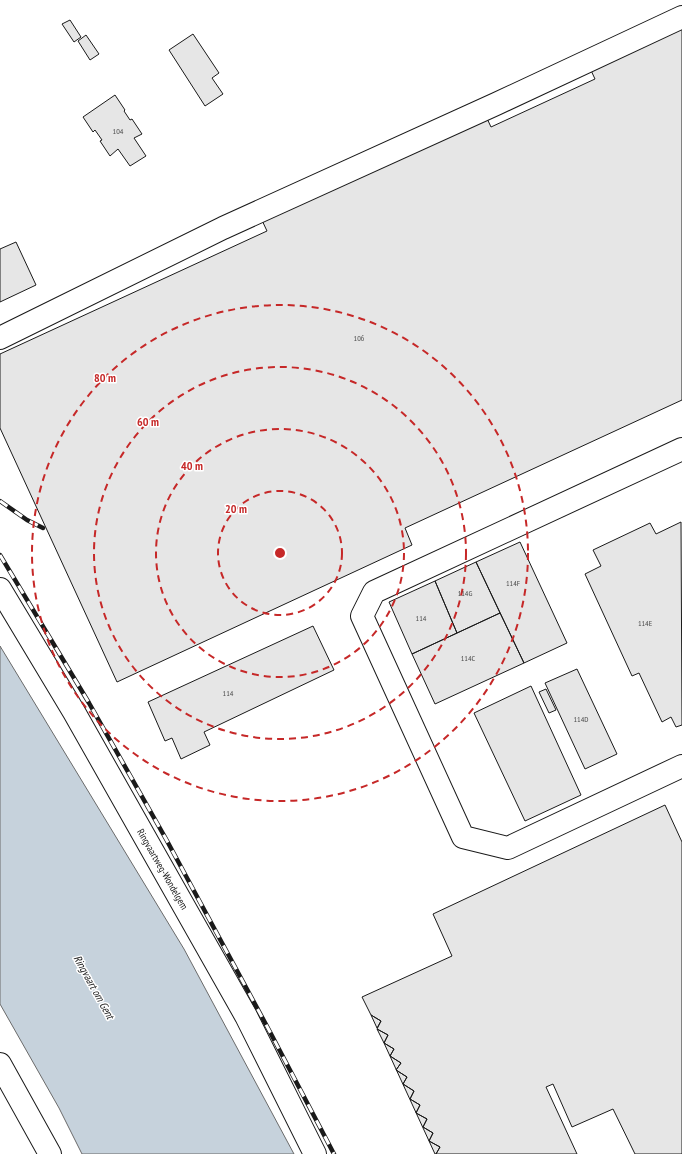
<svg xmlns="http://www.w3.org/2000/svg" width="682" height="1154" font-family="'PT Sans Narrow',sans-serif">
<rect width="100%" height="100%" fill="#fff"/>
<path fill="#c6d2dc" stroke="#6a6a6a" d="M0,646l184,303 110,205h-212l-23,-46 -59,-104z"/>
<path fill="#e6e6e6" stroke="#1a1a1a" d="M70,20l11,17 -7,5 -12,-18z
M682,21v379l-277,128 7,17 -295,137 -117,-254v-74l267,-123 -7,-15 224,-104 7,15 104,-48 -7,-15z
M193,34l26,39 -7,5 11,16 -18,12 -36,-56z
M86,35l13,19 -9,6 -12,-19z
M115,95l10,15 -1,1 6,9 2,-1 10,15 -8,4 12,18 -16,10 -12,-17 -8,7 -10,-15 2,-1 -7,-10 -2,2 -10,-15z
M16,242l20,43 -36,17v-53z
M681,522l1,203 -6,2 -5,-10 -9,5 -23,-49 -7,3 -47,-102 16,-8 -8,-16 57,-27 6,11z
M520,542l47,101 -43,20 -48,-101z
M476,562l24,51 -43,20 -22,-52z
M435,581l22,52 -45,21 -23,-52z
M500,613l24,50 -89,41 -23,-50z
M313,626l21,44 -130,62 6,13 -29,14 -9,-21 -7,3 -17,-39z
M577,669l40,85 -32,15 -40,-86z
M531,686l50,109 -56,26 -51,-108z
M546,689l10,21 -7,3 -10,-21z
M665,805l17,37v312h-47l-22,-45 -41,18 -19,-43 -7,3 31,67h-141l4,-7 -11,-6 4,-8 -10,-6 4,-8 -11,-6 4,-8 -10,-6 4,-8 -11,-7 4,-7 -11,-7 5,-7 -11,-7 4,-7 -10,-6 4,-8 -11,-6 4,-8 -10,-6 -9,-18 90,-41 -19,-42z
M371,1015l10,6 -4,7z
M377,1029l11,6 -4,8z
M384,1043l10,6 -4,7 11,7 -5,7 11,7 -4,7 11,7 -4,8 10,6 -4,8 11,6 -4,8 10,6 -4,8 11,6 -4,7h-1z"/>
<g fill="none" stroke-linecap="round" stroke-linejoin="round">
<defs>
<path id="minor" d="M0,338l223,-110 273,-124 186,-87
M682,449l-308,143 -12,24 101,221 45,11 174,-82
M0,589l74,123 172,304 69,138
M0,1064l50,90"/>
</defs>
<use href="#minor" stroke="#1a1a1a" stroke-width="24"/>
<use href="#minor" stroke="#fff" stroke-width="22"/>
<defs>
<path id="rail" d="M0,501l27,19 16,8
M0,555l89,148 77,136 104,193 64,122"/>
</defs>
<use href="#rail" stroke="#1a1a1a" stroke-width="4.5"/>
<use href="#rail" stroke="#fff" stroke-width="3" stroke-dasharray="9" stroke-linecap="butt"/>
</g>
<g fill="none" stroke="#c62828" stroke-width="2" stroke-dasharray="7 5">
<circle cx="280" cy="553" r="62"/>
<circle cx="280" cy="553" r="124"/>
<circle cx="280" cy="553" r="186"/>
<circle cx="280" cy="553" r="248"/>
</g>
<g text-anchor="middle" stroke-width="3" stroke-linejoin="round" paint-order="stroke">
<g font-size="8" fill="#4d4d4d">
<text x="118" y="134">104</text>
<text x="359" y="341">106</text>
<text x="513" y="586">114F</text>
<text x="465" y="596">114G</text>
<text x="421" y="621">114</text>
<text x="645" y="626">114E</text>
<text x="468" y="661">114C</text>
<text x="228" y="696">114</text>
<text x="581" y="722">114D</text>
</g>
<g font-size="10" fill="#1a1a1a" stroke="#fff">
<text transform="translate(163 869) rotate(60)" y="4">Ringvaartweg-Wondelgem</text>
</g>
<g font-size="11" font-style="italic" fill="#1a1a1a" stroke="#fff">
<text transform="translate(94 987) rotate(61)" y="4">Ringvaart om Gent</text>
</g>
</g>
<circle cx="280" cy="553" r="6" fill="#c62828" stroke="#fff" stroke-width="2"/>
<g font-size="12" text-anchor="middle" font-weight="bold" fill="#c62828" stroke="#fff" stroke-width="3" stroke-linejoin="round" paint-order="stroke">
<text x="105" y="382">80 m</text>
<text x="148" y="426">60 m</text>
<text x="192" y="470">40 m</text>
<text x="236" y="513">20 m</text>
</g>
</svg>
